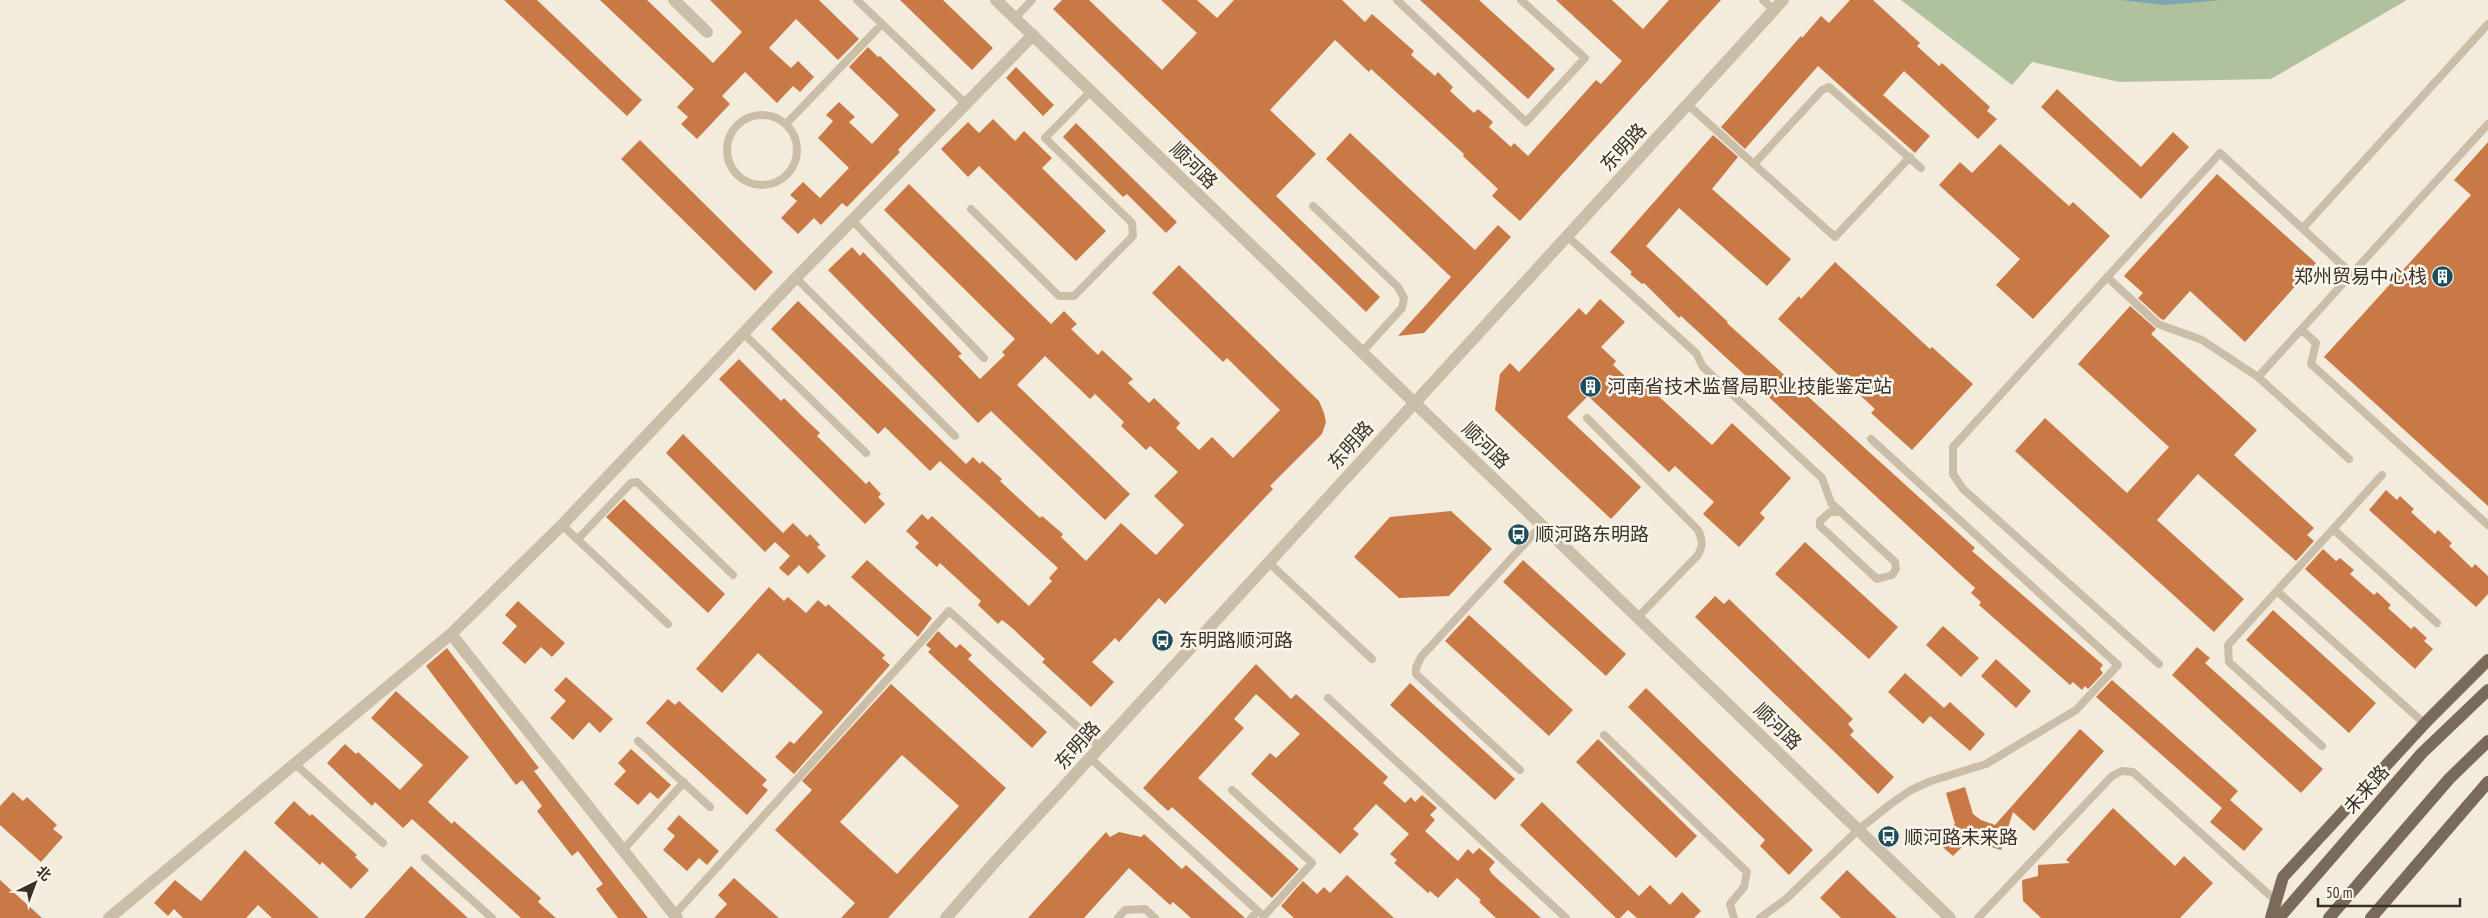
<svg xmlns="http://www.w3.org/2000/svg" width="2488" height="918" font-family="'PT Sans Narrow','Noto Sans SC',sans-serif">
<rect width="100%" height="100%" fill="#f3ecdd"/>
<path fill="#b0c29d" d="M1901,0h506l-136,79 -152,3 -87,-20 -20,23z"/>
<path fill="#7ca6b1" d="M2120,0h102l-58,5z"/>
<path fill="#c87946" fill-rule="evenodd" d="M504,0h33l105,100 -15,16z
M600,0h47l66,63 29,-31 -32,-32h109l40,39 -21,21 -42,-41 -27,29 22,20 7,-7 16,16 -14,15 -7,-6 -16,17 -32,-31 -23,24 8,8 -33,35 -16,-15 7,-7 -11,-10 17,-18z
M900,0h43l50,48 -21,22z
M1062,0h27l73,70 35,-37 -36,-33h36l20,18 17,-18h108l23,22 7,-8 42,37 -3,4 24,21 3,-4 15,15 -3,4 24,22 4,-4 15,13 -4,5 22,20 3,-4 14,13 68,-76 5,4 21,-23 -66,-61h56l31,29 26,-29h52l-201,221 -28,-25 6,-7 -35,-33 1,-2 -93,-85 -2,3 -34,-32 -65,70 46,44 -40,42 104,101 -14,15 -313,-303z
M1420,0h59l76,69 -27,30z
M1850,0h23l47,43 -3,3 22,20 3,-3 48,44 -3,4 10,8 -19,20 -74,-68 -21,24 47,41 -15,17 -97,-87 -73,83 -24,-22 80,-91 1,2 19,-22 8,7z
M868,47l10,10 2,-1 56,54 -38,40 2,2 -53,55 -5,-4 -21,22 -7,-7 -16,16 -17,-16 16,-17 -7,-6 13,-13 17,16 29,-30 -31,-30 15,-17 -7,-6 13,-13 16,15 -6,5 23,22 27,-29 -50,-48z
M1016,67l38,38 -11,11 -37,-38z
M2057,89l84,78 32,-35 16,15 -48,52 -100,-92z
M993,119l22,22 9,-10 28,27 -10,10 64,63 -30,30 -97,-95 -11,11 -27,-28 27,-27 11,11z
M1076,123l101,99 -11,11 -39,-39 -4,3 -60,-60z
M1350,133l125,117 23,-25 13,12 -87,96 -26,3 53,-59 -125,-118z
M1713,135l25,22 -26,32 79,70 -24,27 -88,-78 -33,38 82,76 -1,1 248,225 -3,3 131,114 -3,4 3,4 -15,16 -3,-3 -3,4 -9,-8 -3,3 -91,-80 2,-3 -10,-9 4,-5 -294,-272 -2,2 -35,-35 -2,1 -12,-10 2,-2 -22,-20z
M640,140l133,132 -18,19 -134,-132z
M2488,142v364l-164,-149 147,-162 -17,-15z
M2000,144l69,62 4,-4 37,34 -77,83 -37,-34 24,-26 -81,-74 21,-23 12,11z
M2217,174l99,89 -71,79 -55,-51 -26,29 -3,-1 -23,-21 5,-5 -19,-17z
M909,184l142,140 13,-13 13,13 -6,5 27,26 4,-5 31,29 -5,4 21,20 5,-5 26,25 -4,5 23,22 13,-13 21,21 47,-48 -53,-52 -4,4 -71,-69 27,-28 140,136 5,12 2,9 -4,12 -52,52 3,3 -108,115 -6,-6 -40,44 -4,-4 -23,24 22,20 -23,25 -49,-45 3,-3 -34,-32 -9,-7 -4,4 -20,-19 3,-4 -41,-38 -3,4 -22,-20 4,-4 -13,-12 16,-17 6,6 4,-4 97,90 23,-25 -3,-3 9,-10 -118,-107 -10,10 -45,-44 -7,7 -107,-105 27,-28 168,163 7,-7 7,7 2,-3 20,18 -2,2 40,37 2,-2 21,18 -2,3 25,24 35,-38 35,32 28,-30 -30,-29 24,-24 -28,-26 -4,4 -25,-24 3,-4 -29,-28 -5,5 -45,-43 -28,29 113,109 -25,26 -114,-109 -13,12 -150,-153 24,-23 8,9 3,-4 99,102 -4,2 22,23 25,-24 -3,-3 13,-13 -131,-129z
M1835,262l95,87 2,-2 41,37 -61,66 -41,-37 4,-4 -97,-90 21,-23 2,3z
M1600,299l25,23 -24,25 15,14 -3,4 26,24 5,-6 68,62 20,-22 59,55 -31,35 5,5 -26,29 -36,-33 11,-12 -39,-36 -6,6 -81,-76 -21,21 74,70 -30,32 -116,-109 5,-36 10,-11 9,9 60,-64 7,7z
M2130,306l26,23 -5,5 106,96 -23,25 80,73 -7,7 7,6 -18,20 -98,-87 -41,46 87,79 -30,33 -199,-181 30,-33 82,75 42,-46 -91,-83z
M739,359l42,42 3,-3 18,18 18,17 -3,3 49,48 3,-3 12,13 -3,3 7,7 -20,20 -146,-145z
M683,434l100,99 -3,3 13,-13 14,14 3,-3 10,11 -3,2 9,9 -18,18 -9,-9 -11,11 -9,-8 11,-12 -15,-14 -10,10 -99,-99z
M2386,490l11,10 3,-4 14,13 -3,3 24,22 3,-4 14,13 -3,3 23,22 3,-4 13,12v18l-12,13 -107,-97z
M624,499l101,95 -17,19 -102,-96z
M1451,511l41,38 -43,47 -50,2 -45,-41 36,-40z
M1805,542l93,85 -29,32 -94,-85z
M2323,549l13,12 4,-3 14,12 -4,4 24,21 3,-3 14,13 -3,3 23,21 3,-3 13,12 -3,3 9,8 -18,20 -110,-100z
M867,560l65,58 -14,19 -67,-60z
M1523,560l103,94 -20,22 -103,-94z
M769,587l15,14 4,-4 18,16 12,-13 8,7 2,-3 57,51 -3,3 8,7 -96,109 -19,-17 15,-16 4,3 29,-32 -65,-59 -36,40 -26,-24z
M1715,596l9,8 5,-5 124,120 -5,5 6,7 -4,4 44,42 -16,17 -183,-177z
M518,601l47,42 -13,14 -11,-10 -16,17 -23,-21 15,-17 -12,-11z
M2273,610l103,93 -27,30 -103,-93z
M1469,615l104,95 -24,26 -104,-95z
M1943,626l36,32 -18,19 -35,-32z
M938,631l18,17 4,-4 12,11 -4,4 79,73 -15,16 -104,-96 3,-3 -5,-4z
M2197,647l13,11 -5,5 118,106 -22,24 -129,-118z
M447,648l92,120 -5,3 114,147h-30l-22,-29 7,-5 -25,-33 -6,5 -35,-45 5,-5 -20,-26 -6,5 -90,-119z
M1996,659l35,32 -15,17 -35,-32z
M1256,664l35,35 5,-5 92,83 -5,6 22,20 6,-6 4,5 7,-7 15,13 -7,7 5,5 -10,11 33,30 10,-12 5,5 6,-6 16,14 -6,7 3,5 49,44h-45l-17,-16 2,-2 -24,-22 -19,20 -8,-7 -2,2 -34,-30 3,-3 -7,-6 19,-20 -33,-30 -23,25 6,5 -19,20 -89,-80 19,-21 6,5 24,-24 -44,-40 -22,25 10,9 -46,50 101,91 -27,29 -100,-91 -4,4 -25,-23z
M1905,673l39,35 6,-6 35,32 -15,17 -40,-35 -7,8 -35,-32z
M566,677l47,42 -13,14 -11,-11 -16,18 -23,-22 16,-17 -12,-11z
M2112,680l126,111 -8,9 33,29 -19,22 -34,-29 12,-14 -126,-111z
M1410,683l105,96 -20,21 -105,-95z
M891,684l115,104 -118,130h-47l14,-15 -80,-73 37,-40 -10,-9zM902,755l57,51 -62,68 -57,-52z
M1646,688l167,162 -24,25 -29,-29 5,-6 -137,-133z
M396,691l73,66 -41,45 24,22 2,-3 87,77 -3,4 18,16h-35l-109,-99 -9,9 -28,-26 -3,4 -45,-43 18,-19 11,10 2,-2 42,38 23,-25 -52,-47z
M668,699l7,6 4,-4 88,79 -5,5 6,5 -21,25 -101,-92z
M2080,729l24,22 -70,80 -21,-19 -12,38 -32,-10 -16,16 -16,-14 18,-18 -9,-31 19,-6 8,27 8,6 14,5z
M1598,739l99,97 -21,22 -100,-96z
M631,749l40,36 -13,14 -8,-7 -12,13 -24,-21 12,-13 -8,-8z
M13,792l10,9 4,-4 30,28 -4,4 10,8 -22,25 -41,-37v-19z
M294,801l16,15 2,-2 45,41 -2,2 14,13 -18,19 -29,-27 -2,3 -46,-42z
M1542,802l97,94 11,-11 20,20 12,-13 19,19 -7,7h-57l-9,-8 -8,8h-4l-96,-93z
M2113,808l62,58 9,-10 29,27 -33,35h-139l-18,-17 -1,-21 16,-4v-11l32,-2 -4,-3z
M679,815l40,36 -12,14 -8,-7 -12,13 -24,-21 12,-14 -8,-7z
M1106,832l4,5 9,-5 22,5 3,-3 38,35 4,-4 59,53h-54l-18,-16 -3,3 -41,-37 -45,50h-56z
M245,850l74,68h-47l-14,-13 -12,13h-63l-9,-9 -6,7 -14,-13 21,-23 26,21z
M411,866l57,52h-104z
M1847,870l50,48h-56l-21,-20z
M1347,875l47,43h-100l-13,-12 22,-25 14,13 7,-7 6,6z
M734,878l45,40h-65l13,-14 -9,-9z
M0,880l42,38h-42z"/>
<g fill="none" stroke-linecap="round" stroke-linejoin="round">
<path stroke="#cbbea9" stroke-width="8" d="M857,0l109,104
M1397,0l129,122 59,-64 -64,-58
M1763,0l11,10
M1015,18l17,-18
M1687,104l148,133 75,-80
M727 150a35 35 0 1 1 70 0a35 35 0 1 1-70 0Z
M786,124l96,-100
M1754,164l68,-74 7,-3 92,81
M1313,206l85,81 6,11 -2,10 -40,44
M971,209l88,87h15l59,-60 -1,-13 -87,-85 46,-47
M852,220l132,138
M2303,228l185,-204
M1567,236l129,117 7,14 119,111 9,25 64,59 1,7 -4,6 -15,4 -57,-53v-5l10,-9h11
M2107,277l51,47 44,16 56,37
M796,278l159,158
M2302,330l14,13 -5,21 177,161
M743,333l123,120
M1587,418l111,112c5,11 5,15 0,25l-60,62
M2349,459l-91,-82 230,-253
M562,525l106,99
M2333,529l104,94
M578,539l53,-56 6,-1 96,93
M1268,562l104,97
M2277,591l148,133
M2159,664l-196,-175 -10,-15v-27l267,-294 132,121
M1328,698l238,220
M1604,735l143,137 -3,15 -14,17 4,14
M638,741l72,66
M2322,746l-93,-84 -1,-17 154,-170
M1090,758l168,153
M295,764l88,79
M1520,770l-104,-96v-6l5,-11 121,-132
M1232,790l80,73 -48,53 -6,-5 -7,7
M623,850l61,-68
M425,858l67,60
M674,915l275,-304 151,136
M1118,918l7,-8 20,-1 10,9
M1760,918l26,-19 72,-69 34,-27 19,-13 20,-9 55,-17 90,-54 42,-45 -247,-226
M1978,918l134,-142 10,-5 11,1 143,129"/>
<path stroke="#cbbea9" stroke-width="12" d="M674,0l33,32
M451,634l226,284
M109,918l342,-284 111,-109 226,-239 245,-251"/>
<path stroke="#cbbea9" stroke-width="12" d="M996,0l954,918
M946,918l48,-55 789,-863"/>
<path stroke="#7a6a5a" stroke-width="12" d="M2271,918l12,-41 145,-157 60,-60
M2279,918l143,-165 66,-63
M2329,918l120,-139 39,-38
M2371,918l117,-136"/>
</g>
<defs>
<symbol id="building-disc" viewBox="-11 -11 22 22"><circle r="9.5" fill="#1d4d5b" stroke="#faf5ea"/><path d="M-4-6H4V6H1V3H-1V6H-4ZM-2.5-4.3h1.7v1.8h-1.7ZM.8-4.3h1.7v1.8H.8ZM-2.5-1h1.7V.8h-1.7ZM.8-1h1.7V.8H.8Z" fill="#fff"/></symbol>
<symbol id="bus-disc" viewBox="-11 -11 22 22"><circle r="9.5" fill="#1d4d5b" stroke="#faf5ea"/><path d="M-5-6H5V4H4V6H2V4H-2V6H-4V4H-5ZM-3.5-4V0h7V-4ZM-3.5 1.2v1.5H-2V1.2ZM2 1.2v1.5H3.5V1.2Z" fill="#fff"/></symbol>
</defs>
<g fill-rule="evenodd">
<use href="#building-disc" x="2430" y="264" width="25" height="25"/>
<use href="#building-disc" x="1578" y="374" width="25" height="25"/>
<use href="#bus-disc" x="1506" y="522" width="25" height="25"/>
<use href="#bus-disc" x="1150" y="628" width="25" height="25"/>
<use href="#bus-disc" x="1876" y="824" width="25" height="25"/>
</g>
<g text-anchor="middle" stroke-width="5" stroke-linejoin="round" paint-order="stroke">
<g font-size="19" fill="#383029" stroke="#faf5ea">
<text transform="translate(1623 147) rotate(-47)" y="7">东明路</text>
<text transform="translate(1194 165) rotate(44)" y="7">顺河路</text>
<text transform="translate(1350 445) rotate(-48)" y="7">东明路</text>
<text transform="translate(1486 445) rotate(44)" y="7">顺河路</text>
<text transform="translate(1778 726) rotate(44)" y="7">顺河路</text>
<text transform="translate(1077 745) rotate(-48)" y="7">东明路</text>
<text transform="translate(2366 789) rotate(-49)" y="7">未来路</text>
</g>
<g font-size="19" fill="#383029" stroke="#faf5ea" text-anchor="start">
<text x="2427" y="283" text-anchor="end">郑州贸易中心栈</text>
<text x="1607" y="393">河南省技术监督局职业技能鉴定站</text>
<text x="1535" y="541">顺河路东明路</text>
<text x="1179" y="647">东明路顺河路</text>
<text x="1904" y="844">顺河路未来路</text>
</g>
</g>
<g transform="translate(35 883) rotate(42)" stroke="#faf5ea" stroke-width="4" paint-order="stroke">
<path d="M0-4L9 19L0 12L-9 19Z" fill="#383029"/>
<text y="-8" font-size="14" font-weight="bold" text-anchor="middle" fill="#383029">北</text>
</g>
<path d="M2318 898v8h142v-8" fill="none" stroke="#383029" stroke-width="2.5"/>
<text x="2326" y="898" font-size="15" fill="#383029" stroke="#faf5ea" stroke-width="4" paint-order="stroke">50 m</text>
</svg>
